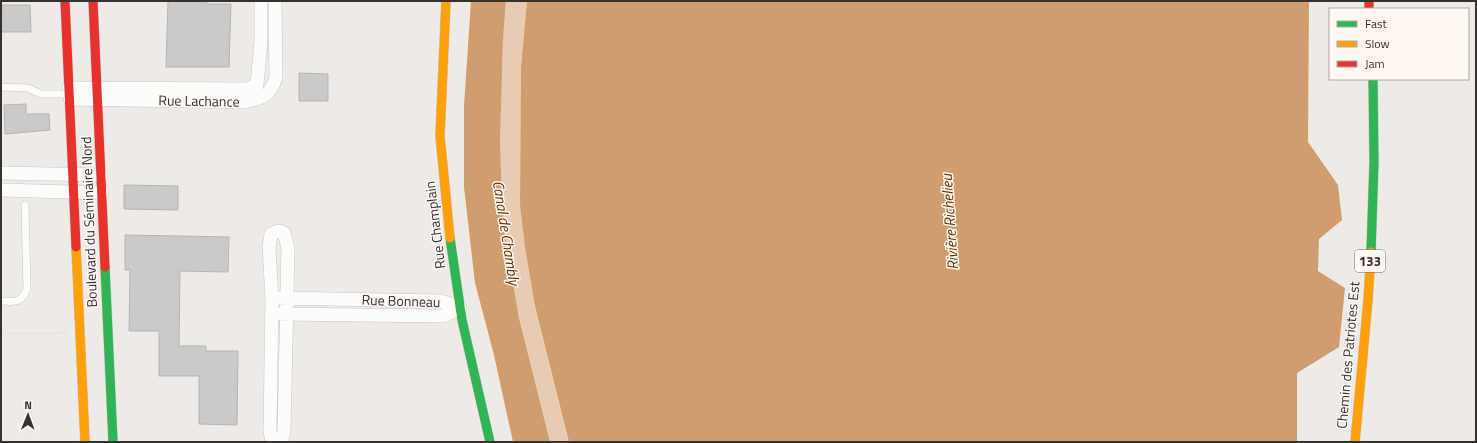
<svg xmlns="http://www.w3.org/2000/svg" width="1477" height="443" font-family="'Titillium Web',sans-serif">
<rect width="100%" height="100%" fill="#eeeae6"/>
<path fill="#e8cbb2" d="M506,1h21l-6,66 -1,138 5,43 10,58 34,136h-19l-31,-124 -16,-94 -3,-81 3,-104z"/>
<path fill="#d09d6e" d="M471,1h35l-3,38 -3,104 3,81 16,94 31,124h-37l-19,-87 -19,-72 -11,-96v-81z
M527,1h782l-1,141 30,43 4,35 -23,19 -1,32 27,17 -6,59 -42,26v69h-728l-34,-136 -10,-58 -5,-43 1,-138z"/>
<path fill="#cbcac9" stroke="#b5b5b4" d="M168,1h39v3h24l-2,63h-63z
M2,5h28l1,27h-30z
M299,73l29,1v27h-29z
M26,104v10h23l1,16 -45,4 -1,-29z
M124,185l54,1v24l-54,-1z
M125,235l104,2 -1,35 -48,-1 -1,75h27v5h32l-1,74 -38,-1v-48h-40v-45h-30l1,-61h-5z"/>
<g fill="none" stroke-linecap="round" stroke-linejoin="round">
<defs>
<path id="lane" d="M1,87l27,1 13,6h28
M1,301c14,1 21,2 26,-12l-2,-84"/>
<path id="street" d="M69,88l178,1 10,-4 4,-44v-40
M70,99l174,3c18,-4 26,-5 32,-25l-1,-76
M1,173l100,2
M1,190l101,3
M279,298l161,3 20,7
M279,314l164,2 17,-8
M272,442l-2,-12 2,-132 -3,-51 2,-13 7,-3 6,2 4,15 -4,184 -3,10"/>
<path id="fast" d="M450,238l12,82 28,122
M1371,252l3,-90 -1,-83
M105,267l8,175"/>
<path id="slow" d="M446,1l-6,135 10,102
M76,247l9,195
M1355,442l13,-142 3,-48"/>
<path id="jam" d="M65,1l11,246
M93,1l12,266
M1369,1v8"/>
</defs>
<use href="#lane" stroke="#c9c6c3" stroke-width="8"/>
<use href="#street" stroke="#c9c6c3" stroke-width="14"/>
<use href="#fast" stroke="#c9c6c3" stroke-width="10"/>
<use href="#slow" stroke="#c9c6c3" stroke-width="10"/>
<use href="#jam" stroke="#c9c6c3" stroke-width="10"/>
<path stroke="#d7d6d4" stroke-width="2" stroke-dasharray="1 3" stroke-linecap="butt" d="M514,1l-5,89 -2,102 5,44 12,68 32,138
M1,334l66,-1"/>
<use href="#lane" stroke="#fcfcfb" stroke-width="7"/>
<use href="#street" stroke="#fcfcfb" stroke-width="13"/>
<use href="#fast" stroke="#30b455" stroke-width="9"/>
<use href="#slow" stroke="#ff9f0a" stroke-width="9"/>
<use href="#jam" stroke="#e5322d" stroke-width="9"/>
</g>
<g text-anchor="middle" stroke-width="3" stroke-linejoin="round" paint-order="stroke">
<rect fill="#fef7f2" stroke="#716c6a" stroke-width="1" x="1355" y="250" width="30" height="22" rx="3"/>
<g font-size="13" font-weight="bold" fill="#35312f">
<text x="1370" y="266">133</text>
</g>
<g font-size="14" fill="#35312f" stroke="#fef7f2">
<text transform="translate(199 101) rotate(1)" y="5">Rue Lachance</text>
<text transform="translate(89 222) rotate(-92)" y="5">Boulevard du Séminaire Nord</text>
<text transform="translate(435 225) rotate(-97)" y="5">Rue Champlain</text>
<text transform="translate(401 301) rotate(2)" y="5">Rue Bonneau</text>
<text transform="translate(1348 355) rotate(-85)" y="5">Chemin des Patriotes Est</text>
</g>
<g font-size="15" font-style="italic" fill="#633400" stroke="#fef7f2">
<text transform="translate(950 222) rotate(-94)" y="5">Rivière Richelieu</text>
<text transform="translate(506 233) rotate(81)" y="5">Canal de Chambly</text>
</g>
</g>
<rect width="1477" height="443" fill="none" stroke="#35312f" stroke-width="4"/>
<rect x="1329" y="8" width="140" height="72" fill="#fef7f2" stroke="#aea8a4"/>
<rect x="1337" y="21" width="20" height="6" fill="#30b455" stroke="#aea8a4"/>
<text x="1365" y="28" font-size="12" fill="#35312f">Fast</text>
<rect x="1337" y="41" width="20" height="6" fill="#ff9f0a" stroke="#aea8a4"/>
<text x="1365" y="48" font-size="12" fill="#35312f">Slow</text>
<rect x="1337" y="61" width="20" height="6" fill="#e5322d" stroke="#aea8a4"/>
<text x="1365" y="68" font-size="12" fill="#35312f">Jam</text>
<g transform="translate(28 415) rotate(1)" stroke="#fef7f2" stroke-width="3" paint-order="stroke">
<path d="M0-3L7 15L0 10L-7 15Z" fill="#35312f"/>
<text y="-6" font-size="11" font-weight="bold" text-anchor="middle" fill="#35312f">N</text>
</g>
</svg>
